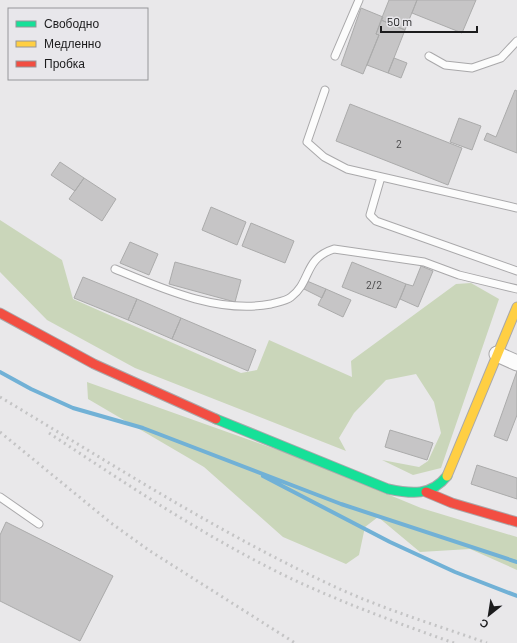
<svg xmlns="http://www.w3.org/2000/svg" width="517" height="643" font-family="Barlow,sans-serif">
<rect width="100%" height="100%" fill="#e9e8ea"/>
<path fill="#cad6ba" d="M0,220l62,40 11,39 168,74 16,-3 12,-30 83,37 -1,-16 105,-77 15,-1 28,16 -58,169 -28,7 -31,-15 37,7 9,-6 13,-28 -7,-31 -18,-28 -30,6 -32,33 -15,25 7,13 -211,-83 -88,-48 -47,-48z
M87,382l208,74 126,52 96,29v33l-47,-21 -50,3 -42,-35 -13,10 -6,28 -13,9 -63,-27 -79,-70 -116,-68z"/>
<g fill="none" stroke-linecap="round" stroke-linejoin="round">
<path stroke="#71b1d6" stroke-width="4" d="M0,372l31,17 42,19 70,20 198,76 176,58
M263,476l127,66 65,30 62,24"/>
</g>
<path fill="#c6c5c6" stroke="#ababab" d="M389,0h28l-12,30 -24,-10z
M417,0h59l-14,33 -50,-20z
M361,8l22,9 -7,17 3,1 -16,39 -22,-9z
M381,20l24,10 -17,43 -21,-8 12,-30 -3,-1z
M394,58l13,5 -6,15 -13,-5z
M515,90l2,1v62l-33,-13 3,-7 9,4z
M350,104l112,44 -14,37 -112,-44z
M459,118l22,8 -9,24 -22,-8z
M60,162l24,16 -9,13 -24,-16z
M84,178l32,21 -14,22 -33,-22z
M211,207l35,15 -9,23 -35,-15z
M251,223l43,18 -9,22 -43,-17z
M130,242l28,12 -9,21 -29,-12z
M175,262l66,18 -6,22 -66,-18z
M352,262l54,22 -10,24 -54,-21z
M421,266l12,5 -15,36 -18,-8 6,-15 7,2z
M83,277l54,22 -9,21 -54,-22z
M307,281l19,8 -4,9 -18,-9z
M326,289l25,11 -8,17 -25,-12z
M137,299l44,19 -9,21 -44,-19z
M181,318l75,32 -8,21 -76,-32z
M517,371v44l-10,26 -13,-5z
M390,430l43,13 -6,17 -42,-13z
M477,465l40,13v21l-46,-15z
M6,522l107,54 -33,65 -80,-40v-66z"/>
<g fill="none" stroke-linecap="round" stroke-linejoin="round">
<defs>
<path id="lane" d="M335,56l24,-56
M429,56l16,9 27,3 29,-10 16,-17
M325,90l-18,52 17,15 23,12 170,39
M381,177l-11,38 6,6 141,50
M115,269c48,20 104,45 156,35 7,-2 15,-3 20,-7 21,-16 12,-38 43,-48l90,13 35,13 58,14
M0,497l39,27"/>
<path id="street" d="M497,354l20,9"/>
<path id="fast" d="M216,419l172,70c24,5 43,7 59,-13"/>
<path id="slow" d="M447,476l70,-169"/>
<path id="jam" d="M0,313l94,51 122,55
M426,492l26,11 65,19"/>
</defs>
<use href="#lane" stroke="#a9a8aa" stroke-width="9"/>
<use href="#street" stroke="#a9a8aa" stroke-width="17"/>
<use href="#fast" stroke="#a9a8aa" stroke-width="11"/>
<use href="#slow" stroke="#a9a8aa" stroke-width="11"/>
<use href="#jam" stroke="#a9a8aa" stroke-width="11"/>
<use href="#lane" stroke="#fcfcfc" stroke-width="7"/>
<use href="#street" stroke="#fcfcfc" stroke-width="15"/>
<use href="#fast" stroke="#16e098" stroke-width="9"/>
<use href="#slow" stroke="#ffcf43" stroke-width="9"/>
<use href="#jam" stroke="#f24e42" stroke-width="9"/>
<path stroke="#c4c4c5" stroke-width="3" stroke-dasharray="2 4" stroke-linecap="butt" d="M0,397c112,67 223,139 342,193 47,21 97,36 145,53
M0,432l111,91 39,28 145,92
M49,433c79,52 159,106 245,147 52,24 106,44 160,63"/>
</g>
<g text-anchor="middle" stroke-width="3" stroke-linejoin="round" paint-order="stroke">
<g font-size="11" fill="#464647">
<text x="399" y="148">2</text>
<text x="374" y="289">2/2</text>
</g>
</g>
<rect x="8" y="8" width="140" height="72" fill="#e8e7eb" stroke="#969699"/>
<rect x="16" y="21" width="20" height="6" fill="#16e098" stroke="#969699"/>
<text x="44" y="28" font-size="12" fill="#1c1c1d">Свободно</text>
<rect x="16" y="41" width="20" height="6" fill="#ffcf43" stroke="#969699"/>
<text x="44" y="48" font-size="12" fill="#1c1c1d">Медленно</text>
<rect x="16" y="61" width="20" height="6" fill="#f24e42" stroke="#969699"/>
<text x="44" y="68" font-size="12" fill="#1c1c1d">Пробка</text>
<g transform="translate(489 615) rotate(210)" stroke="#e8e7eb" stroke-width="3" paint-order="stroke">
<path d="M0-3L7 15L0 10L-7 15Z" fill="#1c1c1d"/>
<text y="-6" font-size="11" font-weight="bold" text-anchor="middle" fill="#1c1c1d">С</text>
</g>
<path d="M381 26v6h96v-6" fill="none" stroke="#1c1c1d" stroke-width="2"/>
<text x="387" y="26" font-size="12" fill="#1c1c1d" stroke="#e8e7eb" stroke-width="3" paint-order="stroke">50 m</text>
</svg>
